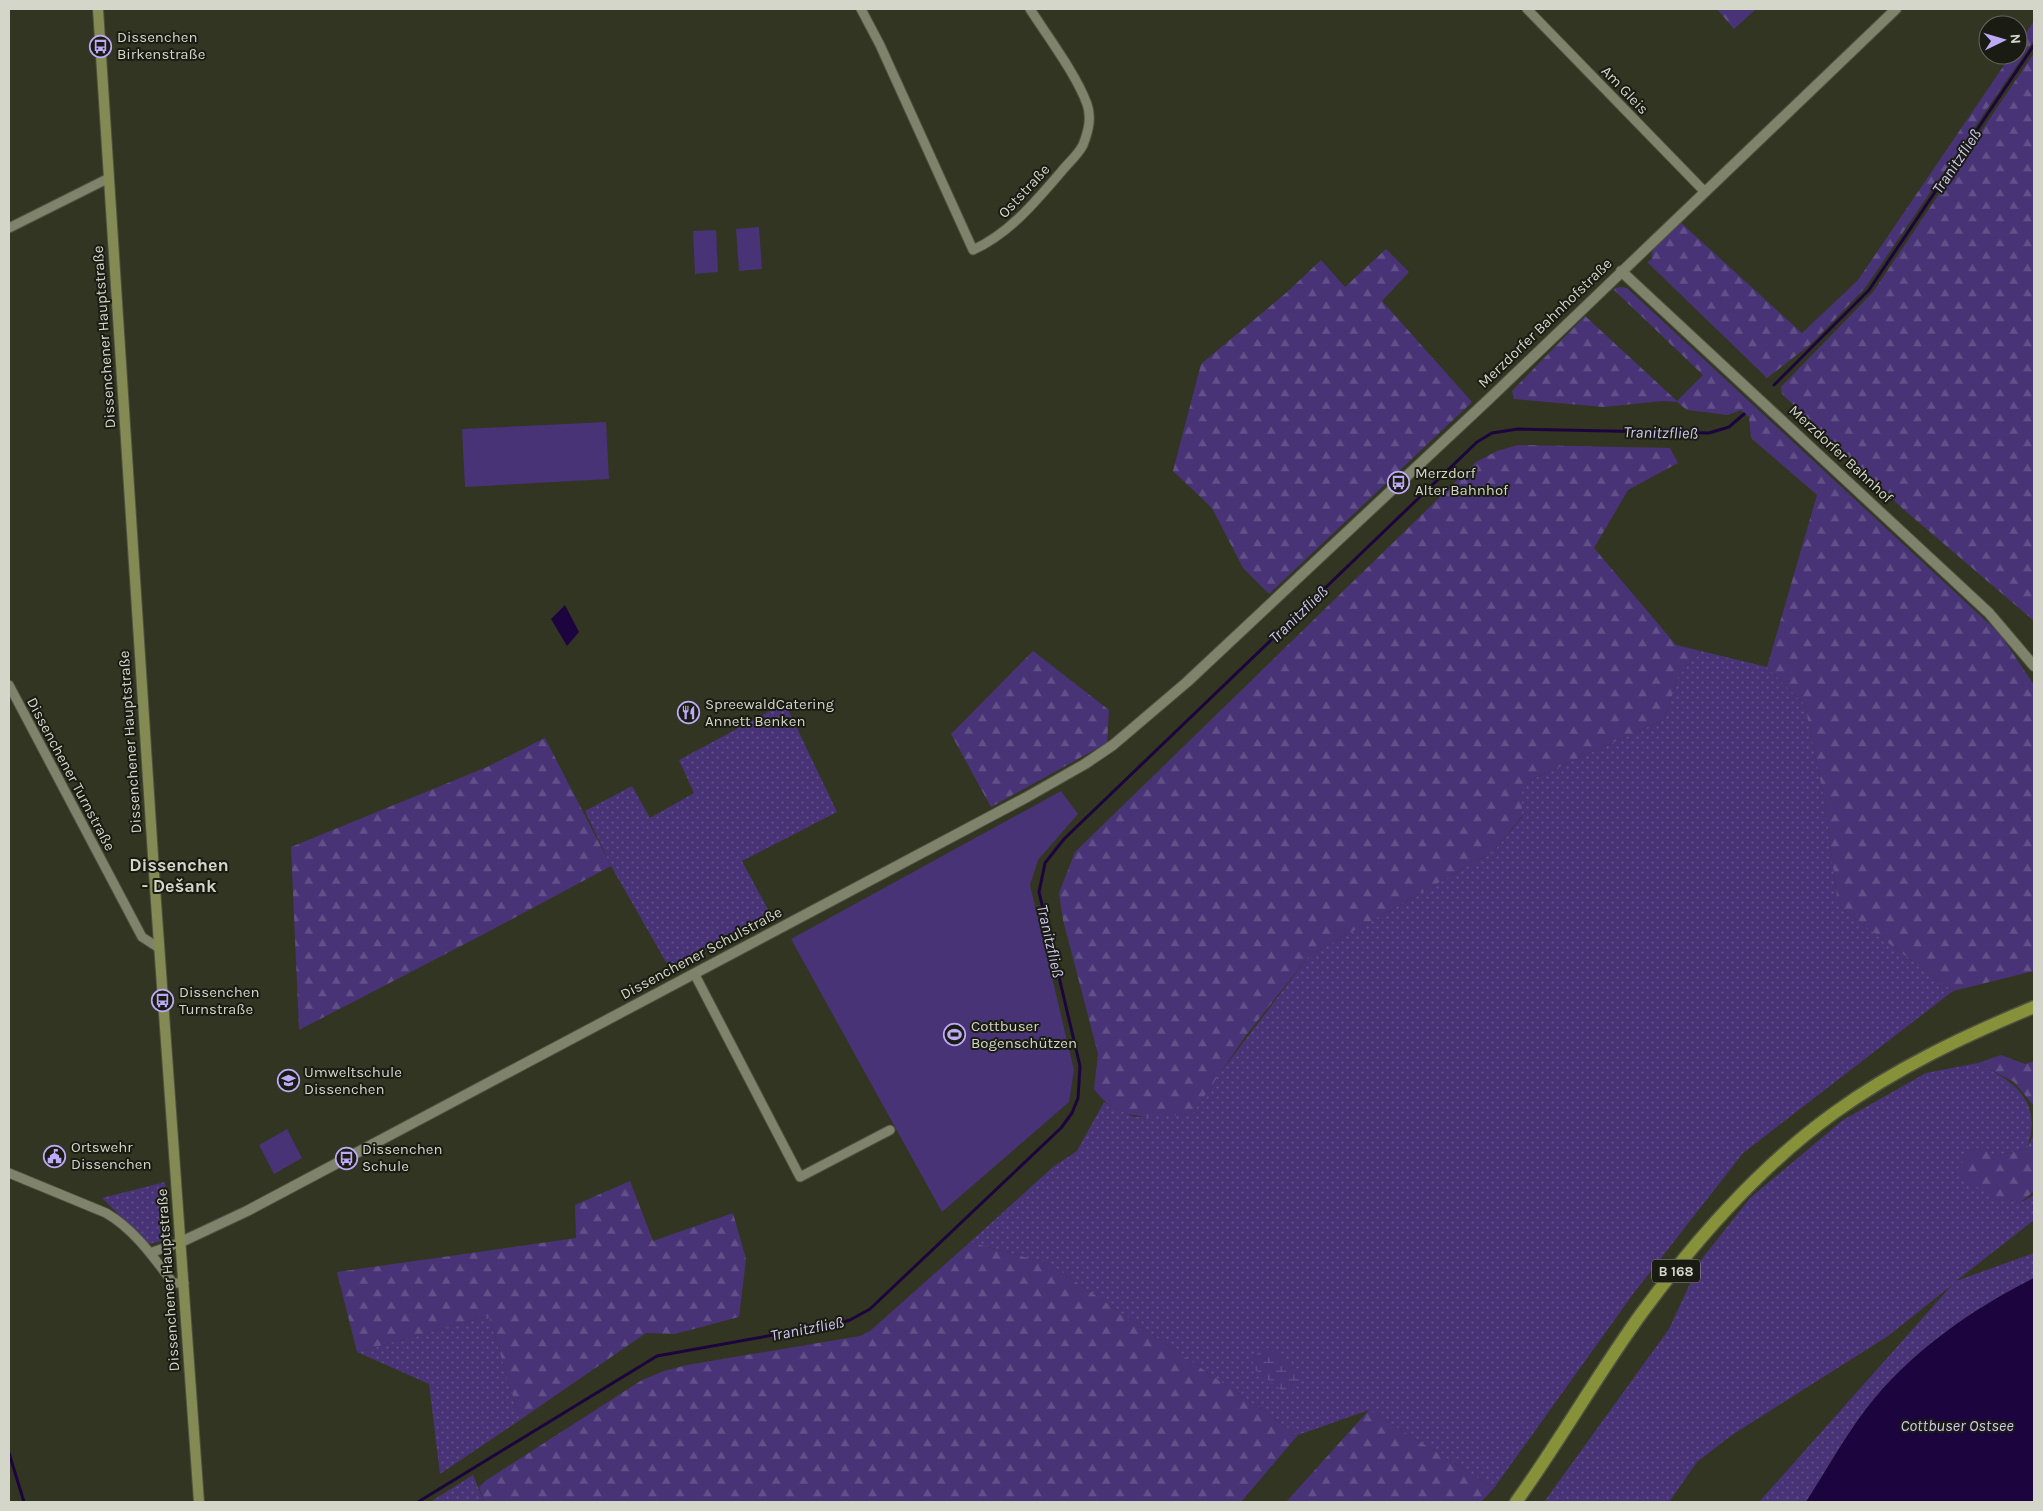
<svg xmlns="http://www.w3.org/2000/svg" width="2043" height="1511" font-family="Karla,sans-serif">
<defs>
<pattern id="grass-dots" width="8" height="8" patternUnits="userSpaceOnUse" patternTransform="scale(1.25)"><rect width="8" height="8" fill="#483376"/><path d="M2 2h.1M6 6h.1" fill="none" stroke="#625088" stroke-width="1.8" stroke-linecap="round"/></pattern>
<pattern id="forest-firs" width="22" height="20" patternUnits="userSpaceOnUse" patternTransform="scale(1.25)"><rect width="22" height="20" fill="#483376"/><path d="M5 1l3.5 6h-7zM16 11l3.5 6h-7z" fill="#625088"/></pattern>
<pattern id="wetland-marsh" width="20" height="14" patternUnits="userSpaceOnUse" patternTransform="scale(1.25)"><rect width="20" height="14" fill="#483376"/><path d="M1 5h8M5 5V1M11 12h8M15 12V8" fill="none" stroke="#625088"/></pattern>
</defs>
<rect width="100%" height="100%" fill="#323521"/>
<path fill="url(#grass-dots)" d="M1701,651l66,16 38,38 20,98 13,103 115,85 -210,162 -110,141 -139,194 -125,-78 -71,25 -248,-171 -80,-22 83,-75 24,-16 27,-49 30,15 58,-3 19,-29 98,-129 184,-104 29,-35v-33l143,-65 13,-43z
M785,703l52,109 -95,49 29,54 -101,54 -59,-103 -26,-55 47,-25 18,32 44,-25 -15,-33z
M1978,1063c38,20 65,38 49,86l-33,7 -9,-10 -14,4 -16,24 65,29 14,-8v25l-78,61 78,-28v25c-62,31 -125,75 -168,131 -22,29 -40,62 -60,93h-47l193,-217 -64,51 -156,99 -35,27 -28,40h-125l125,-173 32,-69 49,-62 93,-78 83,-47z
M165,1182l4,57 -20,5 -47,-46z
M489,1316l31,104 -80,54 -11,-90 -72,-32z
M473,1475l11,27h-54z"/>
<path fill="url(#forest-firs)" d="M1717,9h39l-22,20z
M2034,21v19l-169,248 -53,55 -45,35 -120,-116 5,-3c-3,-14 19,-28 28,-37l122,111 56,-53 153,-225h7v-10z
M2034,53v568l-132,-113 -120,-114 -1,-7 92,-95z
M1386,249l23,23 -27,29 90,101 -203,192 -26,-26 -31,-60 -39,-37 28,-107 85,-71 35,-33 24,27z
M1620,287l7,1 373,346 34,51v286l-81,20 -115,-85 -13,-103 -20,-98 -38,-38 50,-172 -66,-57 -2,-21 -8,-7 -13,5 -41,-5 -10,-8 -15,-1 -58,6 -90,-8 -2,-8 73,-75 92,85 26,-26 -90,-86z
M1518,445l152,3 8,15 -50,27 -34,58 82,97 25,6 -23,25 -13,43 -143,65v32l-29,36 -184,104 -62,78 -55,80c-40,2 -71,11 -98,-25l4,-35 -35,-134 -4,-27 16,-41 401,-390 21,-11z
M1033,651l76,59 -2,33 -116,64 -40,-73z
M545,738l66,128 -127,68 -185,96 -8,-183 196,-80z
M2001,1055l24,9 9,-3v45l-20,-24 -36,-19z
M2034,1134v57l-14,12 -22,-4 -44,-25 17,-24 14,-4 9,10 33,-7z
M630,1181l23,60 80,-28 13,46 -7,58 -64,17 -29,-1 -126,87 -31,-104 -132,36 -20,-80 239,-34 -1,-33z
M970,1242l80,22 248,171 -57,67h-757l-5,-15 6,-6 157,-101 22,-9 23,-6 173,-29 10,-5z
M1369,1410l125,78 -13,14h-195z"/>
<path fill="url(#wetland-marsh)" d="M1262,1348h6l37,28 -16,20 -36,-28v-9z"/>
<path fill="#483376" d="M759,227l3,42 -23,2 -3,-42z
M716,230l2,42 -23,2 -2,-43z
M606,422l3,57 -144,8 -3,-58z
M1061,791l17,23 -40,46 -8,25 44,185 -5,32 -127,110 -151,-273z
M287,1129l15,29 -28,16 -15,-29z"/>
<path fill="#1c053e" d="M565,605l14,27 -12,14 -16,-27z
M2034,1278v224h-228c20,-31 38,-64 60,-93 43,-56 106,-100 168,-131z"/>
<g fill="none" stroke-linecap="round" stroke-linejoin="round">
<path stroke="#1c053e" stroke-width="3" d="M1774,385l95,-95 165,-245
M9,1453l15,49
M418,1502l239,-146 183,-33 10,-3 20,-11 191,-181 11,-15 6,-15 2,-32 -41,-174 6,-29 19,-24 413,-397 15,-9 26,-4 191,4 20,-6 15,-13"/>
<defs>
<path id="minor" d="M861,9l19,36 93,205c37,-17 62,-48 88,-78 7,-9 17,-17 22,-27 5,-13 9,-27 4,-41 -11,-30 -39,-67 -57,-95
M1527,9l177,182
M9,228l100,-50
M9,685l133,252 17,11
M695,975l105,202 90,-47
M9,1173l97,40c28,16 48,45 67,70h11
M150,1253l31,-11"/>
<path id="tertiary" d="M1621,271l368,342 45,53
M181,1242l66,-31 780,-414 58,-33 28,-19 74,-63 302,-283 407,-390"/>
<path id="secondary" d="M98,9l58,893 43,600"/>
<path id="primary" d="M1516,1502c44,-61 81,-127 125,-188 55,-75 118,-147 193,-201 62,-45 130,-77 200,-106"/>
</defs>
<use href="#minor" stroke="#4e513f" stroke-width="11"/>
<use href="#tertiary" stroke="#4e513f" stroke-width="12"/>
<use href="#secondary" stroke="#4e513f" stroke-width="12"/>
<use href="#primary" stroke="#4e513f" stroke-width="15"/>
<use href="#minor" stroke="#7f836c" stroke-width="9"/>
<use href="#tertiary" stroke="#7f836c" stroke-width="10"/>
<use href="#secondary" stroke="#838a53" stroke-width="10"/>
<use href="#primary" stroke="#87913a" stroke-width="12"/>
</g>
<defs>
<symbol id="bus-ring" viewBox="-11 -11 22 22"><circle r="9.5" fill="#1a1c13" stroke="#bcaaf5" stroke-width="1.5"/><path d="M-5-6H5V4H4V6H2V4H-2V6H-4V4H-5ZM-3.5-4V0h7V-4ZM-3.5 1.2v1.5H-2V1.2ZM2 1.2v1.5H3.5V1.2Z" fill="#bcaaf5"/></symbol>
<symbol id="restaurant-ring" viewBox="-11 -11 22 22"><circle r="9.5" fill="#1a1c13" stroke="#bcaaf5" stroke-width="1.5"/><path d="M-5-6h1v4h1v-4h1v4h1v-4h1v5L-1.5 .5V6h-2V.5L-5-1ZM5-6V6H3V1.5H1.5Q1.5-4 5-6Z" fill="#bcaaf5"/></symbol>
<symbol id="stadium-ring" viewBox="-11 -11 22 22"><circle r="9.5" fill="#1a1c13" stroke="#bcaaf5" stroke-width="1.5"/><path d="M0-5a6.5 5 0 1 0 0 10a6.5 5 0 1 0 0-10ZM-3.5-1.8h7v3.6h-7Z" fill="#bcaaf5"/></symbol>
<symbol id="school-ring" viewBox="-11 -11 22 22"><circle r="9.5" fill="#1a1c13" stroke="#bcaaf5" stroke-width="1.5"/><path d="M0-5L7-2L0 1L-7-2ZM-4 1L0 2.5L4 1V4Q0 6-4 4Z" fill="#bcaaf5"/></symbol>
<symbol id="civic-ring" viewBox="-11 -11 22 22"><circle r="9.5" fill="#1a1c13" stroke="#bcaaf5" stroke-width="1.5"/><path d="M-.6-6.5H3V-4.5H.6V-3L4-1V1h2V6H-6V1h2V-1L-.6-3ZM-1.2 2.5V6h2.4V2.5Z" fill="#bcaaf5"/></symbol>
</defs>
<g fill-rule="evenodd">
<use href="#bus-ring" x="88" y="34" width="25" height="25"/>
<use href="#bus-ring" x="1386" y="470" width="25" height="25"/>
<use href="#restaurant-ring" x="676" y="700" width="25" height="25"/>
<use href="#bus-ring" x="150" y="988" width="25" height="25"/>
<use href="#stadium-ring" x="942" y="1022" width="25" height="25"/>
<use href="#school-ring" x="276" y="1068" width="25" height="25"/>
<use href="#civic-ring" x="42" y="1144" width="25" height="25"/>
<use href="#bus-ring" x="334" y="1146" width="25" height="25"/>
</g>
<g text-anchor="middle" stroke-width="4" stroke-linejoin="round" paint-order="stroke">
<rect fill="#1a1c13" stroke="#9c9e92" stroke-width="1" x="1652" y="1259.5" width="48" height="23" rx="4"/>
<g font-size="14" font-weight="bold" fill="#d3d6c9">
<text x="1676" y="1276">B 168</text>
</g>
<g font-size="15" fill="#d3d6c9" stroke="#1a1c13" text-anchor="start">
<text x="117" y="42">Dissenchen<tspan x="117" dy="17">Birkenstraße</tspan></text>
<text x="1415" y="478">Merzdorf<tspan x="1415" dy="17">Alter Bahnhof</tspan></text>
<text x="705" y="709">SpreewaldCatering<tspan x="705" dy="17">Annett Benken</tspan></text>
<text x="179" y="997">Dissenchen<tspan x="179" dy="17">Turnstraße</tspan></text>
<text x="971" y="1031">Cottbuser<tspan x="971" dy="17">Bogenschützen</tspan></text>
<text x="304" y="1077">Umweltschule<tspan x="304" dy="17">Dissenchen</tspan></text>
<text x="71" y="1152">Ortswehr<tspan x="71" dy="17">Dissenchen</tspan></text>
<text x="362" y="1154">Dissenchen<tspan x="362" dy="17">Schule</tspan></text>
</g>
<g font-size="15" fill="#d3d6c9" stroke="#1a1c13">
<text transform="translate(1625 90) rotate(46)" y="5">Am Gleis</text>
<text transform="translate(1024 191) rotate(-47)" y="5">Oststraße</text>
<text transform="translate(1545 323) rotate(-44)" y="5">Merzdorfer Bahnhofstraße</text>
<text transform="translate(104 337) rotate(-94)" y="5">Dissenchener Hauptstraße</text>
<text transform="translate(1841 454) rotate(43)" y="5">Merzdorfer Bahnhof</text>
<text transform="translate(130 742) rotate(-94)" y="5">Dissenchener Hauptstraße</text>
<text transform="translate(71 774) rotate(62)" y="5">Dissenchener Turnstraße</text>
<text transform="translate(701 953) rotate(-28)" y="5">Dissenchener Schulstraße</text>
<text transform="translate(168 1280) rotate(-94)" y="5">Dissenchener Hauptstraße</text>
</g>
<g font-size="16" font-style="italic" fill="#d1c7f4" stroke="#1a1c13">
<text transform="translate(1956 161) rotate(-56)" y="6">Tranitzfließ</text>
<text transform="translate(1661 432) rotate(1)" y="6">Tranitzfließ</text>
<text transform="translate(1298 614) rotate(-44)" y="6">Tranitzfließ</text>
<text transform="translate(1051 941) rotate(77)" y="6">Tranitzfließ</text>
<text transform="translate(807 1328) rotate(-11)" y="6">Tranitzfließ</text>
<text x="1957" y="1431">Cottbuser Ostsee</text>
</g>
<g font-size="18" font-weight="bold" fill="#d3d6c9" stroke="#1a1c13">
<text x="179" y="871">Dissenchen<tspan x="179" dy="21">- Dešank</tspan></text>
</g>
</g>
<rect width="2043" height="1511" fill="none" stroke="#d3d6c9" stroke-width="20"/>
<g transform="translate(2003 40) rotate(85)"><circle r="24" fill="#1a1c13" stroke="#64665c"/>
<path d="M0-4L9 19L0 12L-9 19Z" fill="#bcaaf5"/>
<text y="-8" font-size="14" font-weight="bold" text-anchor="middle" fill="#d3d6c9">N</text>
</g>
</svg>
